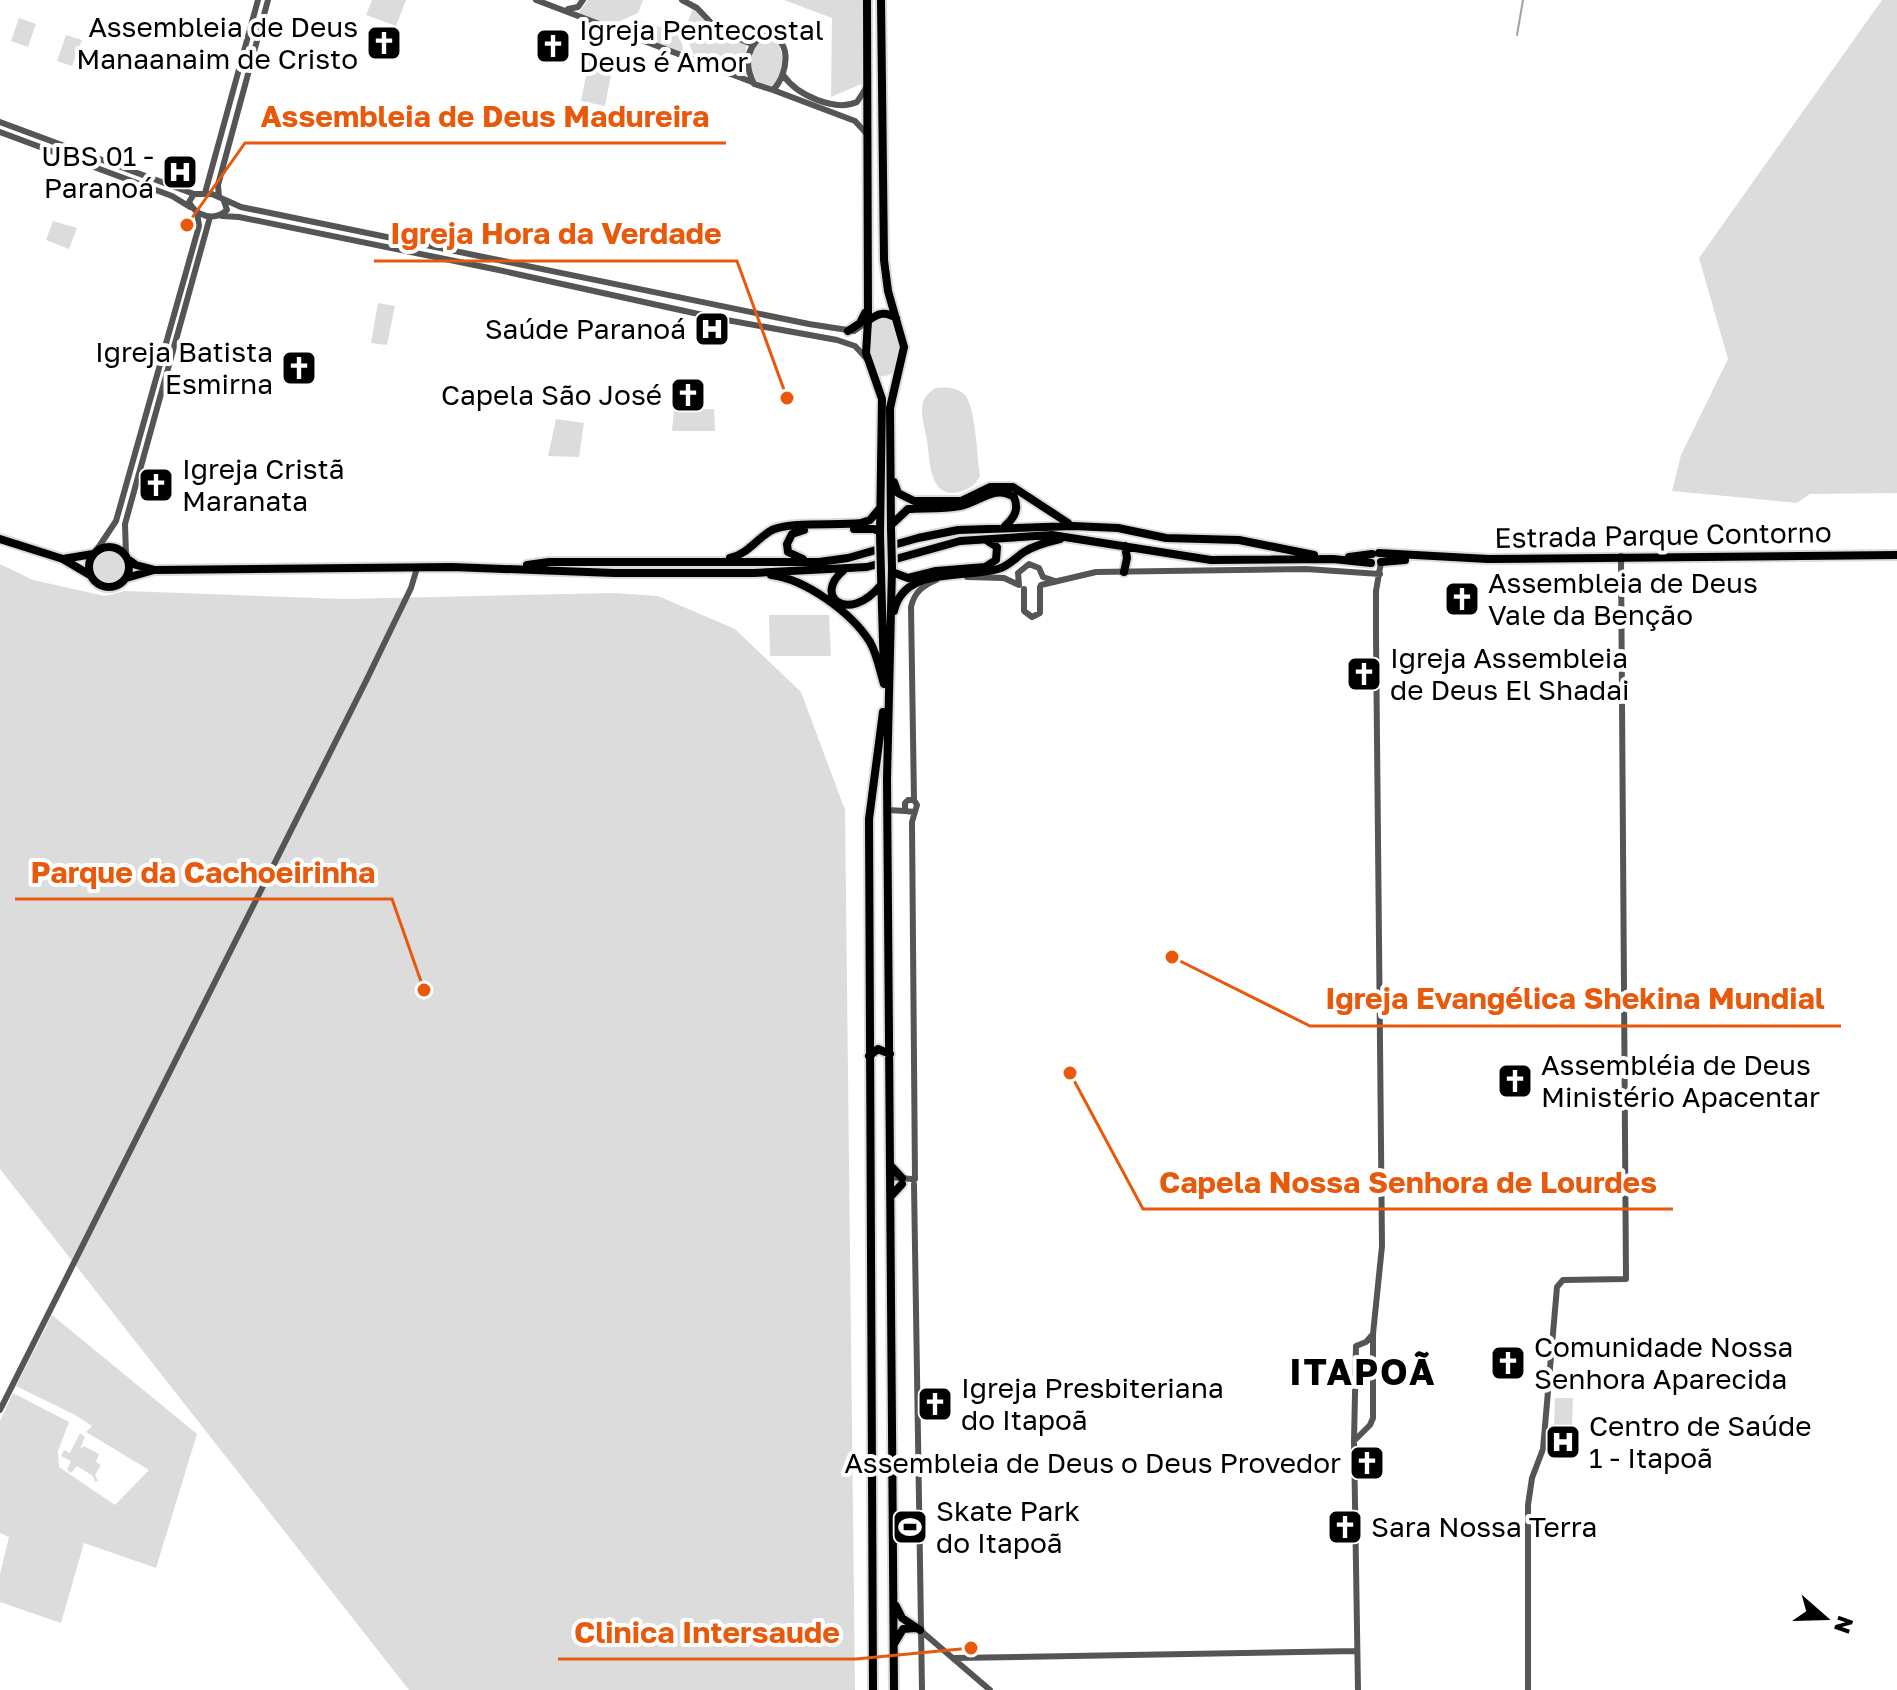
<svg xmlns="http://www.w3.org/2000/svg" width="1897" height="1690" font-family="'Golos Text',sans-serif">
<rect width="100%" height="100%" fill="#fff"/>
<path fill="#dcdcdc" d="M372,0h34l-10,26 -30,-11z
M588,0h55l-5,13 -27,12 -33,-11z
M784,0h79l-2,84 -30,13 1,-79z
M1882,0h15v493l-87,1 -13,9 -125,-12 9,-36 47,-96 -29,-101z
M694,6l22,29 31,8 -3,18 4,15 -53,-18 -11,-27z
M19,18l17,6 -8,23 -17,-6z
M643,21l36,13 6,21 -65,-24z
M66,35l16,5 -10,26 -15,-5z
M768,37l10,6 7,20 -12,25 -18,-5c-5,-18 -6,-26 3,-43z
M590,56l23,9 -8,41 -24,-5z
M53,221l24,7 -8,21 -23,-9z
M378,303l17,3 -8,39 -16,-2z
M876,317h16c2,9 9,22 9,31 -1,17 -8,34 -26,26l-8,-33 2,-19z
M935,388c10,-1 22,-1 30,7 11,14 12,62 15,81 -5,9 -9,12 -18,15 -33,11 -32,-30 -35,-51 -2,-11 -7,-27 -4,-38 2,-6 7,-10 12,-14z
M714,409l1,22h-43l2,-21z
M556,419l28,4 -5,34 -31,-1z
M93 567a16 16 0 1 1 32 0a16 16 0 1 1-32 0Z
M0,564l33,16 72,16 20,-5 219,8 271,-6 43,3 77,33 66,63 44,118 10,880h-446l-409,-521z
M769,615h60l2,41h-61z
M52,1315l145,119 -41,134 -72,-25 -23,80 -61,-21v-28l9,-37 -9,-4v-112l13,-28 56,29 -11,29 1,16 56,38 34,-35 -63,-38 6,-6 -15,-10 -61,-30z
M1555,1398h18l-1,29 -18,-1z
M80,1433l5,4 -5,12 4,-3 15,8 -3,8 5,3 -6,10 3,6 -3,1 -2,-6 -16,-10 -6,7 -4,-3 4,-9 -10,-5 3,-6 6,3z"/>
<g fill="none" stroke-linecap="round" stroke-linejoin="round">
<path stroke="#a3a3a3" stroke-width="2" d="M1517,35l6,-35"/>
<defs>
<path id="primary" d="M867,0l1,321 -2,32 16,46 -2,135
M881,0l3,260 4,31 16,56 -14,61 1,121
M868,321c10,-8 17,-10 28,-3
M848,331l12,-8 5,-10
M894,482l4,11 16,8h47l29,-14h23l55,36
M892,524l16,-15c17,-1 35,0 52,-3 19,-3 34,-22 54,-9 5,12 1,20 -9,29
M854,529h20l6,3
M0,539l63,20 27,16
M89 567a20 20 0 1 1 40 0a20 20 0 1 1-40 0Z
M1379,553l109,6 409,-4
M1349,557l23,-3
M730,558c18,-4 27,-20 42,-28 20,-9 65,-4 89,-7l9,-3 10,-12
M63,559l30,-5
M803,559l-15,-7 -1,-8 5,-10 12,-4
M129,560l7,5 19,5 297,-3 162,6h140l113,-6 93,-26 92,-6 159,25 122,-1 38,4
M1381,562l24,-2
M527,565l22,-3h270l29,-4 70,-20 40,-8 115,-4 45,2 48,10 73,2 75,15
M892,568l-5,211 7,911
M844,570c-32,26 4,55 37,15
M892,572l16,6 28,-7 49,-4 11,-7 1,-13 -11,-7
M1124,572l3,-14 -2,-12
M881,574l3,100
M771,575c34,4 80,37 99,67 7,12 10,29 14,42
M126,578l28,-8
M894,611c10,-45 70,-32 104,-42 11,-3 17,-11 26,-17 11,-7 23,-10 36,-13
M869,1056l9,-7 12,5
M890,1165l12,13
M891,1196l11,-12
M896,1606l6,12 18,12
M894,1644l9,-15 13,-1
M873,1690l-4,-871 14,-107"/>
</defs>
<use href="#primary" stroke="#dbdbdb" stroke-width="12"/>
<path stroke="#555" stroke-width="6" d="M536,0l216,82
M682,0l15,8 22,23 33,13
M568,9l10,-2 5,-7
M762,36c32,-3 27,38 11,54l-19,-6c-9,-18 -9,-35 8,-48z
M784,76c13,19 51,36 73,26l9,-14
M773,90l82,31 11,12
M0,122l194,72
M0,132l172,64 18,11
M205,193l53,-193
M219,197l-1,-12 50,-185
M224,201l3,9c-13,12 -31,6 -38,-8l5,-8h18l29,13 568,117 45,7 14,-10
M222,216l17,1 255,52 227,50 116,21 18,6 12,13
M96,551l20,-30 83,-295 -2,-14
M126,555l-1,-31 85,-307
M967,577l37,1 15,7
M1019,585l-1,-12 11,-9 10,4 4,9 12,4
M1041,585l55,-13 210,-3 74,5
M1024,589v22l8,6 8,-4v-26
M914,800l-3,-193c3,-14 11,-21 25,-27
M888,810l17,1
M914,812l-9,-1v-8l3,-3h6l3,5 -5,17 3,357
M890,1177l21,2
M914,1184l8,506
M0,1410l366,-729 45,-93 6,-20
M1354,1441l16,-16 3,-7v-84l9,-88 -6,-610v-45l5,-29
M920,1630l70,60
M955,1658l402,-7
M1358,1690l-4,-249 2,-95 10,-4 7,-8
M1528,1690v-185l4,-27 11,-29 14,-162 6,-7 63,-1 -5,-723"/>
<use href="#primary" stroke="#000" stroke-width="8"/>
<defs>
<path id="primary-bridge" d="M891,529l1,39
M880,534l1,40"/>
</defs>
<use href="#primary-bridge" stroke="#dbdbdb" stroke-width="12" stroke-linecap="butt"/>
<use href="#primary-bridge" stroke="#000" stroke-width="8"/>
</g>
<defs>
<symbol id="church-square" viewBox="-11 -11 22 22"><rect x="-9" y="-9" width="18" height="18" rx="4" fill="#000" stroke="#fff"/><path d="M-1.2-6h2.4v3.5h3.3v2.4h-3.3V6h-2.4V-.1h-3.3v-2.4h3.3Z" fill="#fff"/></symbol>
<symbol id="hospital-square" viewBox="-11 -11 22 22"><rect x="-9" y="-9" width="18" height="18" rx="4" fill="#000" stroke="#fff"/><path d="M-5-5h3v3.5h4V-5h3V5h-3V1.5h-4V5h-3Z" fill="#fff"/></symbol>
<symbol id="stadium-square" viewBox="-11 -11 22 22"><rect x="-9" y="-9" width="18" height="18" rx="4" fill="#000" stroke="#fff"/><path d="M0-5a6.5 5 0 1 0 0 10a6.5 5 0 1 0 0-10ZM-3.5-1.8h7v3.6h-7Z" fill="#fff"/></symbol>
</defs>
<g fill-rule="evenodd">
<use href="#church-square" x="364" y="23" width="40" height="40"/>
<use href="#church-square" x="533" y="26" width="40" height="40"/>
<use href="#hospital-square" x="160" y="152" width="40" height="40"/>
<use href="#hospital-square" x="692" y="309" width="40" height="40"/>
<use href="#church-square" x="279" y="348" width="40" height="40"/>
<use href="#church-square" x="668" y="375" width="40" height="40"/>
<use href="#church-square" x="136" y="465" width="40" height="40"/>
<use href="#church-square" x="1442" y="579" width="40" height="40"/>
<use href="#church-square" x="1344" y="654" width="40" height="40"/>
<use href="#church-square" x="1495" y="1061" width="40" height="40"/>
<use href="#church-square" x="1488" y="1343" width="40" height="40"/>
<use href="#church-square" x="915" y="1384" width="40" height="40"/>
<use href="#hospital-square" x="1543" y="1422" width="40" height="40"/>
<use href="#church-square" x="1347" y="1443" width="40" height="40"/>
<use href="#stadium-square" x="890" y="1507" width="40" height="40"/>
<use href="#church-square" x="1325" y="1507" width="40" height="40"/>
</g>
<g text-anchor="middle" stroke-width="8" stroke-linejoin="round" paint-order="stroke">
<g font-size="28" fill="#000" stroke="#fff" text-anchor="start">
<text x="358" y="37" text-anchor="end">Assembleia de Deus<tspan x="358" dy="32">Manaanaim de Cristo</tspan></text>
<text x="579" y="40">Igreja Pentecostal<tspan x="579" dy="32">Deus é Amor</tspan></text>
<text x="154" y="166" text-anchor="end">UBS 01 -<tspan x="154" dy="32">Paranoá</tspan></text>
<text x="686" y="339" text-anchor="end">Saúde Paranoá</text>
<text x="273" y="362" text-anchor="end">Igreja Batista<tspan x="273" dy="32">Esmirna</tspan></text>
<text x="662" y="405" text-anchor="end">Capela São José</text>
<text x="182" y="479">Igreja Cristã<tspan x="182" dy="32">Maranata</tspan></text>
<text x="1488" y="593">Assembleia de Deus<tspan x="1488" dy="32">Vale da Benção</tspan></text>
<text x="1390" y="668">Igreja Assembleia<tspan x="1390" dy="32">de Deus El Shadai</tspan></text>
<text x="1541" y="1075">Assembléia de Deus<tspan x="1541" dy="32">Ministério Apacentar</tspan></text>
<text x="1534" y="1357">Comunidade Nossa<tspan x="1534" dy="32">Senhora Aparecida</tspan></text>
<text x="961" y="1398">Igreja Presbiteriana<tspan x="961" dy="32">do Itapoã</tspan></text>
<text x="1589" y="1436">Centro de Saúde<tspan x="1589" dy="32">1 - Itapoã</tspan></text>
<text x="1341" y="1473" text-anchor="end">Assembleia de Deus o Deus Provedor</text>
<text x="936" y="1521">Skate Park<tspan x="936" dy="32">do Itapoã</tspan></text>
<text x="1371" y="1537">Sara Nossa Terra</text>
</g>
<g font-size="28" fill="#000" stroke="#fff">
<text transform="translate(1663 535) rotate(-1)" y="10">Estrada Parque Contorno</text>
</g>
<g font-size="36" font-weight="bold" letter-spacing="2" fill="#000" stroke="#fff">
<text x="1363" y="1385">ITAPOÃ</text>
</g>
</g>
<path fill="none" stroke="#e8590c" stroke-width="3" d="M187 225L245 143H726M787 398L737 261H374M424 990L392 899H15M1172 957L1310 1026H1841M1070 1073L1143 1209H1673M971 1648L856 1659H558"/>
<g fill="#e8590c" stroke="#fff" stroke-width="3">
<circle cx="187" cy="225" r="8"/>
<circle cx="787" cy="398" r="8"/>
<circle cx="424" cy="990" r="8"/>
<circle cx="1172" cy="957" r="8"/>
<circle cx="1070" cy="1073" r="8"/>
<circle cx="971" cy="1648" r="8"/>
</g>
<g font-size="30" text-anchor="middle" font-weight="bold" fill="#e8590c" stroke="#fff" stroke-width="8" stroke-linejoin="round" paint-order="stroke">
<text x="485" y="127">Assembleia de Deus Madureira</text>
<text x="556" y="244">Igreja Hora da Verdade</text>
<text x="203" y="883">Parque da Cachoeirinha</text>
<text x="1575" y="1009">Igreja Evangélica Shekina Mundial</text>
<text x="1408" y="1193">Capela Nossa Senhora de Lourdes</text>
<text x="707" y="1643">Clinica Intersaude</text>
</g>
<g transform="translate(1825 1618) rotate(110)" stroke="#ffffff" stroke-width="6" paint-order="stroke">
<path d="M0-6L14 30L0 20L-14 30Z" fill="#000000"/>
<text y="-12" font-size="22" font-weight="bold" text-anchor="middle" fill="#000000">N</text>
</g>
</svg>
